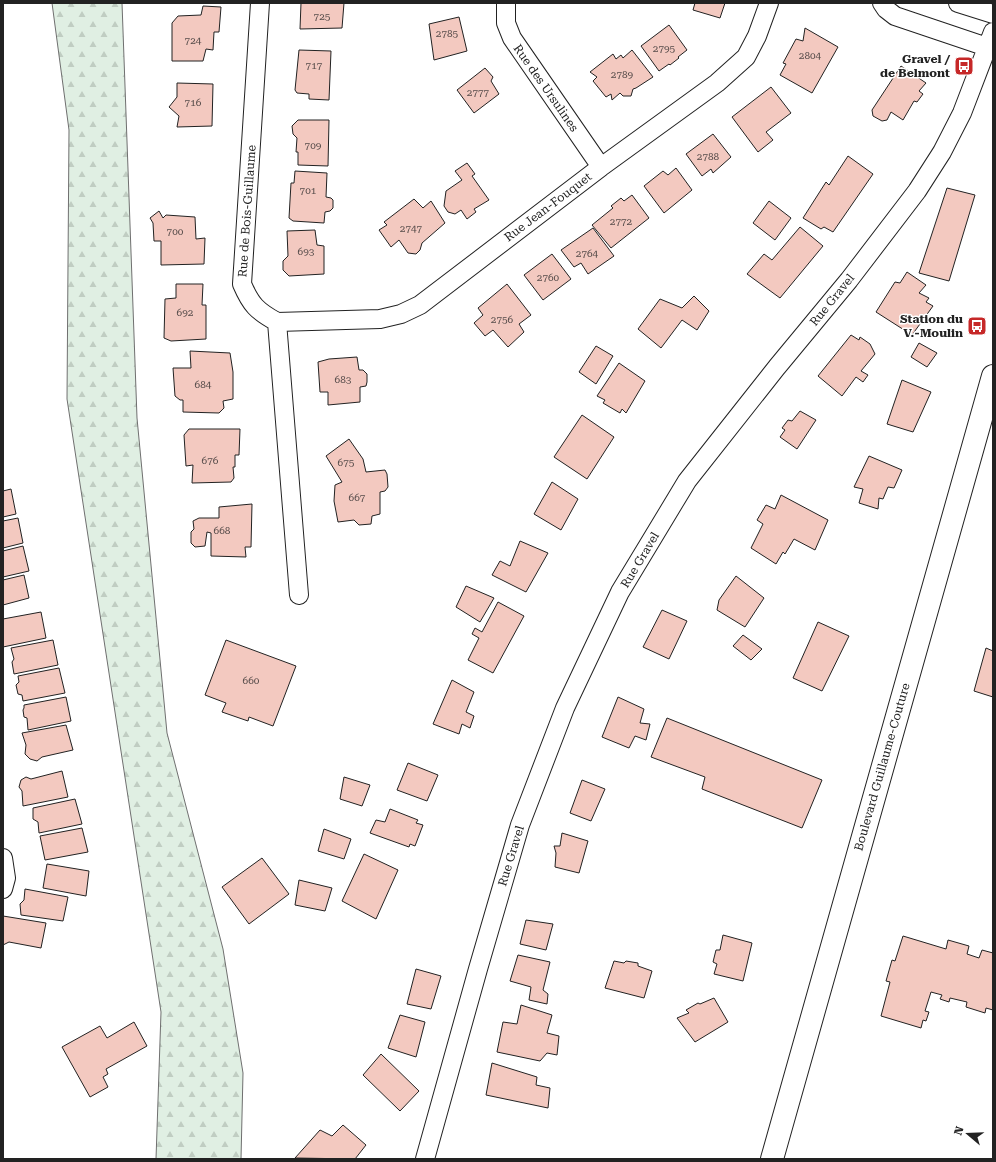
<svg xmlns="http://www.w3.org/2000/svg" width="996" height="1162" font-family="'Roboto Serif',serif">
<defs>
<pattern id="forest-firs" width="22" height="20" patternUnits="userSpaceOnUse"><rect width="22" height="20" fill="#e0efe3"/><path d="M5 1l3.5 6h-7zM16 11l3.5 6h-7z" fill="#c0cdc2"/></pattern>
</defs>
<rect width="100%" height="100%" fill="#fff"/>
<path fill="url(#forest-firs)" stroke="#6f6f6f" d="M52,3h70l15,415 30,315 56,216 20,124 -2,86h-85l5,-147 -94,-613 2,-269z"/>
<path fill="#f3c9c0" stroke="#222" d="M301,3h43l-2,25 -42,1z
M695,3h30l-5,15 -27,-8z
M203,6l18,1 -2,25h-5l-1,18 -7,-1 -3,12h-31v-38l6,-7 23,-1z
M459,17l8,34 -33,9 -5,-36z
M669,25l18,25 -9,7 1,1 -9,7 -1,-1 -10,7 -18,-25z
M805,28l33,19 -26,46 -32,-18 6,-11 -3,-1 13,-24 7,2z
M299,50l32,1 -2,49 -20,-1v-5l-12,-1 -2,-3z
M632,50l21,27 -17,11 -3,1 -2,7h-8l-3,-3 -8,7 -1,-6 -5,3 -13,-16 4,-4 -7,-5 23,-18 3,5 5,-4 2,3z
M901,66l25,17 -7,8 4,3 -6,8 -3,-1 -11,19 -12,-8 -4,8 -5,1 -9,-5 -1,-6z
M485,68l8,9 -2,4 8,13 -25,19 -17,-23z
M177,83l36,1 -1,42 -35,1 2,-11 -10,-9 8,-10z
M771,87l20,26 -25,19 7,8 -15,12 -26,-35z
M298,120h31l-1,46 -30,-1v-13h-2l1,-14 -4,-4 -1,-8z
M713,134l18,23 -18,16 -2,-4 -9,7 -16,-22z
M848,156l25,18 -40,58 -9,-5 -3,2 -18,-11 23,-36 3,3z
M467,163l8,11 -3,2 17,24 -15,9 2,3 -9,7 -6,-9 -6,4 -7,-2 -4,-6 2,-15 16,-11 -7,-9z
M676,168l16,22 -28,23 -20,-27 19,-15 5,4z
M295,171l32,2 -1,24 5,1 2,2v8l-3,3 -5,1 -1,11 -31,-2 -4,-3 2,-35h3z
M947,188l28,7 -26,86 -30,-8z
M632,195l17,23 -38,30 -19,-23 21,-17 -2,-2 10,-8 3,3z
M414,199l9,9 8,-7 14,22 -23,20 -2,7 -4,4 -8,-1 -9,-13 -8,7 -12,-17 8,-5 -3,-3z
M769,201l22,17 -16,22 -22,-17z
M159,211l4,7 3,-3 29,2 1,22 9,-1 -1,26 -43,1v-24h-7l-1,-18 -3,-5z
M800,227l23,19 -43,52 -33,-24 17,-20 8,6z
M593,228l21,28 -26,18 -7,-11 -7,4 -13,-17z
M315,230l2,15 7,1v28l-35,2 -6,-6v-9l5,-5 -1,-25z
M552,254l19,25 -28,21 -19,-25z
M907,272l19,13 -7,8 10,5 -3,4 7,4 -21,29 -36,-23 19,-30 5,1z
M176,284h27l-1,21h4v34l-35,2 -7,-3 1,-39 11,-1z
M507,284l24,31 -12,9 5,8 -16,15 -15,-17 -8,6 -11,-13 9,-8 -5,-7z
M694,296l15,15 -12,19 -15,-10 -21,28 -23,-19 22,-30 22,9z
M851,335l8,5 1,-3 10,7 5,10 -14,17 7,4 -5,7 -7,-5 -14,19 -24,-20z
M919,343l18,10 -10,14 -16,-10z
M596,346l17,10 -17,28 -17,-12z
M190,351l40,2 3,19v27l-10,2 1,7 -5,5 -36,-1v-12h-3l-5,-4 -2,-28h18z
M357,357l2,13h4l4,4v8l-1,4 -6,1v15l-32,3v-13h-8l-2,-30 11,-3z
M619,363l26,18 -19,32 -4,-4 -2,4 -17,-10 2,-3 -8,-4z
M902,380l29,12 -18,40 -26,-8z
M800,411l16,9 -19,29 -17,-12 5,-7 -3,-2 6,-8 4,1z
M582,415l32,22 -27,42 -33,-22z
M189,429h51l-1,26h-4v12h-2l1,11 -3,4 -39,1 1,-18 -7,1 -2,-31z
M349,439l14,20 3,13 19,-2 2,4 1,13 -3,4 -5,1v22l-8,2 -1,8 -12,1 -5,-5 -16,2 -4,-21 1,-16 7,-3 -16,-26z
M869,456l33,14 -8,18 -6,-1 -5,12 -4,-1 -1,11 -19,-6 4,-14 -9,-2z
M552,482l26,17 -17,31 -27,-16z
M11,489l5,25 -13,3v-26z
M781,495l47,25 -13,30 -21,-11 -9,15 -2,-2 -7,12 -25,-16 12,-24 -6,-4 9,-15 9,4z
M252,504l-1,43h-6l1,10 -35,-1v-23l-4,-1 -2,14 -10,1 -4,-4v-11l3,-3 -1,-8 6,-3h20v-11z
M18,518l5,25 -20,5v-27z
M520,541l28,12 -22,39 -34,-17 8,-14 10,5z
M23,546l6,25 -26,6v-26z
M24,575l5,23 -26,7v-25z
M736,576l28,22 -19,29 -28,-17 2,-10z
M466,586l28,12 -14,24 -24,-15z
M498,602l26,14 -31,57 -25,-13 11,-22 -7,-4 3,-6 7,4z
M662,610l25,11 -18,38 -26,-12z
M41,612l5,26 -43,9v-28z
M818,622l31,14 -27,55 -29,-13z
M743,635l19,14 -11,11 -18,-14z
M53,640l5,25 -44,9 -2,-12 2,-3 -3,-11z
M226,640l70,26 -23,60 -24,-9 -1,4 -26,-9 4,-9 -21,-8z
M986,648l7,3v46l-19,-6z
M59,668l6,25 -42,8 -1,-6 -4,-1 -2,-9 3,-3 -1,-6z
M452,680l22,12 -8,20 8,4 -4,12 -8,-4 -3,10 -26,-10z
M66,697l5,24 -43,9 -1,-12 -3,-1 -1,-7 1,-2v-3z
M618,697l26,12 -4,14 10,1 -4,16 -11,-4 -6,12 -27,-11z
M667,718l155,62 -20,48 -100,-39 3,-12 -54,-20z
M66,725l7,25 -31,7 -5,4 -7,-2 -5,-5 1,-9 -4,-12z
M408,763l30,12 -11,26 -30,-11z
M62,771l6,26 -45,9 -1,-15 -3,-4 2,-7 5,-3 5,2z
M344,777l26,8 -8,21 -22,-7z
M582,780l23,9 -14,32 -21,-8z
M75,799l7,25 -43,9 -1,-11 -5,-3v-11z
M390,809l28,11 -2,3 7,2 -8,21 -5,-2 -1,3 -39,-14 6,-13 9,2z
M82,828l6,24 -43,8 -5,-24z
M324,829l27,10 -7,20 -26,-8z
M562,833l26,8 -9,32 -24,-6 1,-14 -2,-7h6z
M364,854l34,16 -22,49 -34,-18z
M262,858l27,36 -40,30 -27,-37z
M47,864l42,7 -3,25 -43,-8z
M299,880l33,8 -7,23 -30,-6z
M25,889l43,8 -5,24 -42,-6 -1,-11 4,-4z
M3,916l43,7 -5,25 -32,-6 -6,3z
M526,920l27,4 -7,26 -26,-6z
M723,935l29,8 -9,38 -29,-7 3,-10 -4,-2 3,-12h4z
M903,936l43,13 2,-9 21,6 -2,8 12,4 3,-8 11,3v57l-7,-2 -1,5 -19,-6 1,-5 -17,-4 -1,4 -9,-3 2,-4 -11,-3 -6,19 4,1 -3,9 -3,-1 -2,8 -40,-12 9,-34 -4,-1 6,-21 3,1z
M518,955l32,7 -7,28 5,4 -1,10 -18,-4 2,-13 -21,-6z
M614,961l10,2 2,-2 12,2v3l14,5 -8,27 -39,-10z
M416,969l25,7 -10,33 -24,-5z
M714,998l14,24 -33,20 -18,-24 12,-5 -3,-3 12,-7 2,1z
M521,1005l31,10 -5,18 12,3 -2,19 -10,-2 -7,8 -43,-9 6,-30 14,2z
M400,1015l25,7 -9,35 -28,-9z
M134,1022l13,24 -41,23 2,5 -5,3 5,10 -18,10 -28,-50 38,-21 7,12z
M381,1054l38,37 -19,20 -37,-36z
M492,1063l45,14 -1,8 14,3 -2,20 -62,-13z
M343,1125l23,20 -11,14 -60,-1 25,-28 12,6z"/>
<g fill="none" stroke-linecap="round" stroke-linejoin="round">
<defs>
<path id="street" d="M260,3l-18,281c9,21 15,27 35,38l22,273
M506,3v20l6,15 89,129
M882,3l4,6 9,7 92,31
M958,3l35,11
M277,322l103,-3 21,-5 19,-9 181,-138 116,-84 29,-26 11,-21 12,-33
M3,858l3,20 -3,11
M425,1159l53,-190 42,-144 45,-117 55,-116 67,-111 90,-114 72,-87 68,-89 25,-39 20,-39 31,-81"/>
<path id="primary" d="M772,1159l221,-783"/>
</defs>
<use href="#street" stroke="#222" stroke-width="20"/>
<use href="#primary" stroke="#222" stroke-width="24"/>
<use href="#street" stroke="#fff" stroke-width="18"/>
<use href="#primary" stroke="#fff" stroke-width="22"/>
</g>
<defs>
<symbol id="bus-square" viewBox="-11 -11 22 22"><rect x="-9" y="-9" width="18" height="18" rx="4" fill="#c62828" stroke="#fff"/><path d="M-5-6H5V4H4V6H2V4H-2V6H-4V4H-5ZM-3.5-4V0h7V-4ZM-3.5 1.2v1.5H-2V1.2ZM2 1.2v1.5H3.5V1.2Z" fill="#fff"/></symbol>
</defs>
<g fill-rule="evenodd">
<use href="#bus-square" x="953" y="55" width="22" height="22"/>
<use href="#bus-square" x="966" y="315" width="22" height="22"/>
</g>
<g text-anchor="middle" stroke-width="3" stroke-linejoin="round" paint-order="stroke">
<g font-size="10" fill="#564c4a">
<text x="322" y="20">725</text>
<text x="447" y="37">2785</text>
<text x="193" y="44">724</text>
<text x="664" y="52">2795</text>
<text x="810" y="59">2804</text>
<text x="314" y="69">717</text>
<text x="622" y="78">2789</text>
<text x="478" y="96">2777</text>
<text x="193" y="106">716</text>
<text x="313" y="149">709</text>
<text x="708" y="160">2788</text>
<text x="308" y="194">701</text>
<text x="621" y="225">2772</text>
<text x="411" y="232">2747</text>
<text x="175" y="235">700</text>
<text x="306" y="255">693</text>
<text x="587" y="257">2764</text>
<text x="548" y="281">2760</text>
<text x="185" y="316">692</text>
<text x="502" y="323">2756</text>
<text x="343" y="383">683</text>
<text x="203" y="388">684</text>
<text x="210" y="464">676</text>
<text x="346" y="466">675</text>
<text x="357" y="501">667</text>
<text x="222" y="534">668</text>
<text x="251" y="684">660</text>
</g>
<g font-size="12" font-weight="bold" fill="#222" stroke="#fff" text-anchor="end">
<text x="950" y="63">Gravel /<tspan x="950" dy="14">de Belmont</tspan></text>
<text x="963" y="323">Station du<tspan x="963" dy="14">V.-Moulin</tspan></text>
</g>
<g font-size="12" fill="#222" stroke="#fff">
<text transform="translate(546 88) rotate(55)" y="4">Rue des Ursulines</text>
<text transform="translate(548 207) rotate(-37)" y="4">Rue Jean-Fouquet</text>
<text transform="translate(247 211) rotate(-86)" y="4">Rue de Bois-Guillaume</text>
<text transform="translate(832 300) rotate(-51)" y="4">Rue Gravel</text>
<text transform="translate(640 560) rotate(-59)" y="4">Rue Gravel</text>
<text transform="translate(882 767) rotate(-74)" y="4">Boulevard Guillaume-Couture</text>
<text transform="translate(511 856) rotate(-73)" y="4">Rue Gravel</text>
</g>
</g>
<rect width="996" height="1162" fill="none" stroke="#222222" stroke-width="8"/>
<g transform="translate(968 1134) rotate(289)" stroke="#ffffff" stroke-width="3" paint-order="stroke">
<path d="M0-3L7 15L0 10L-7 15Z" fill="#222222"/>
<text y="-6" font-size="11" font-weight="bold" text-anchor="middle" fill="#222222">N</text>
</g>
</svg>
